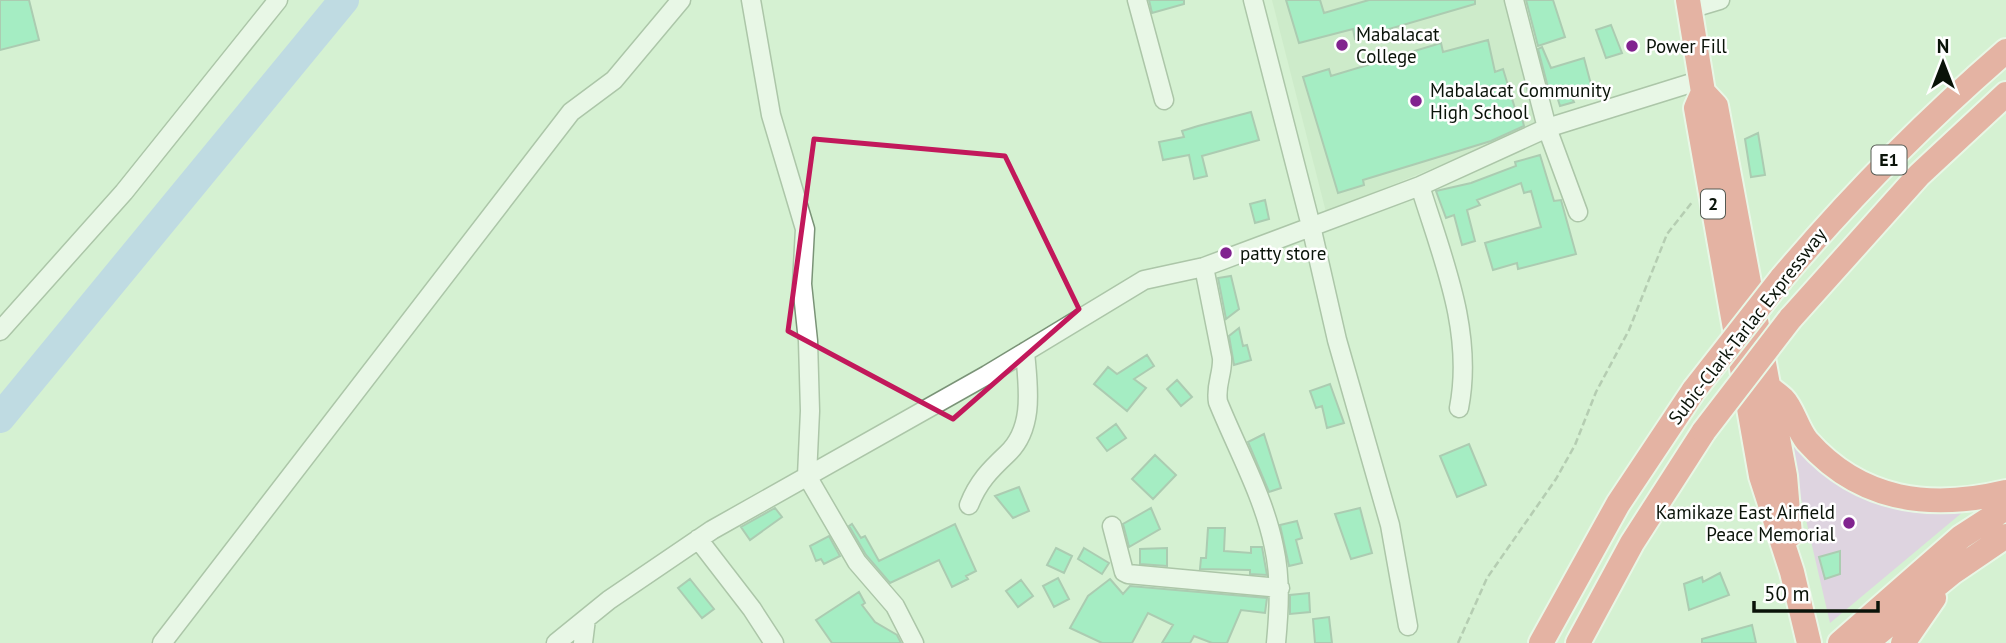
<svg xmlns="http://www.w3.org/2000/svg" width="2006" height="643" font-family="'PT Sans',sans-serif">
<rect width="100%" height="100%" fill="#d5f1d2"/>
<path fill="#c4e4c0" d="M1272,0h232l37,124 -215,88z"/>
<path fill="#e9b2f1" d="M1785,429l30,32 155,45 -140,117z"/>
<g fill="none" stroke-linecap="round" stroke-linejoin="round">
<path stroke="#a4c1f7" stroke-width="30" d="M0,418l344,-418"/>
</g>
<path fill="#6ce9b1" stroke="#799f8b" stroke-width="2" d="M0,0h29l10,40 -39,10z
M1149,0h35v4l-32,9z
M1286,0h34l4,13 45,-13h106v4l-120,35 -2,-10 -54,14z
M1526,0h27l12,37 -27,9z
M1611,25l11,28 -16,5 -10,-28z
M1488,40l7,32 8,-3 14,46 4,-1 3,12 -33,15 -128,39 1,5 -26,8 -35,-116 26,-8 2,7 110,-33 2,9z
M1542,47l9,21 33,-10 9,34 -21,6 2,4 -14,4 -4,-13 -6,2 -12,-46z
M1251,112l8,28 -57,16 5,20 -13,3 -5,-24 -26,5 -4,-18 25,-5 -2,-6 16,-5z
M1758,133l7,42 -14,2 -6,-38z
M1540,155l14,46 7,-1 15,54 -58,15 -1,-6 -24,7 -8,-27 56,-16 -10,-36 -7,2 -3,-10 -44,17 3,5 -13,5 8,31 -13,4 -8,-30 -8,3 -10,-27 35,-8 45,-17 -1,-4z
M1265,200l4,19 -14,4 -5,-19z
M1231,276l8,33 -13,10 -8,-41z
M1239,328l4,18 4,-1 4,15 -17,5 -5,-29z
M1147,355l7,11 -20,13 12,9 -19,23 -33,-27 14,-17 9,7z
M1177,380l15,17 -11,9 -14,-17z
M1330,384l14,39 -17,5 -5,-22 -6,2 -6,-17z
M1116,424l10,14 -19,13 -10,-13z
M1264,434l17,54 -12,4 -21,-50z
M1469,444l17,41 -29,12 -17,-41z
M1155,455l21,20 -23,24 -21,-20z
M1019,487l10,24 -16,7 -18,-22z
M775,508l7,9 -32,23 -9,-13z
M1151,508l9,21 -31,18 -6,-23z
M1360,508l12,45 -21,6 -16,-45z
M1297,521l5,17 -6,2 6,23 -13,3 -9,-41z
M852,524l9,14 4,-2 14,25 76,-37 21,47 -10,5 2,3 -16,8 -13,-27 -49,23 -24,-28 -17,-29z
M1208,528h17l-1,23 27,2v-6h11l5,28 -17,-1v-4l-50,-1 1,-11h5z
M829,536l11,20 -16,8 -3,-5 -5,2 -6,-15z
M1056,548l16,8 -8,17 -17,-8z
M1084,548l25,15 -7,11 -24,-15z
M1167,548v18l-27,-2v-15z
M1840,551v23l-15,5 -6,-22z
M1720,573l9,22 -40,15 -5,-26 18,-7 1,5z
M1058,578l11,21 -15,8 -11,-21z
M690,579l24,30 -12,9 -24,-30z
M1110,579l13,15 7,-8 137,12 -2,15 -24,-3 -14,33h-15l-18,-7 -4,7h-28l11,-18 -25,-12 -16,30h-30l-32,-15 18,-32z
M1021,580l12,16 -15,11 -12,-16z
M859,592l6,11 -3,2 13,17 22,13 4,8h-69l-16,-23z
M1309,593l1,19 -20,2v-19z
M1329,617l3,26h-17l-2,-24z
M1752,625l4,18h-54v-4z"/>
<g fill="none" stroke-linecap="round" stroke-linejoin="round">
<defs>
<path id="minor" d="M751,0l20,115 34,114 -3,55 6,57 2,70 -3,65 50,86 38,44 19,37
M1137,0l27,100
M1253,0l58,226 26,114 53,185 18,101
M1514,0l33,128 31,84
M1690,9l30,-9
M1420,186c22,71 54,145 39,222
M1204,267l18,91c1,16 -7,27 -4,44 19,47 46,95 56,145 7,32 5,64 2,96
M0,331l124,-139 154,-192
M969,505c9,-23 21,-35 38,-51 28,-26 21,-68 18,-102
M1112,526l12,46 4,2 152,14
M698,539l54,70 22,34
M162,643l409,-531 43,-32 67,-80
M556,643l53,-43 103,-70 275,-155 157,-95 60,-13 216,-81 127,-58 154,-48
M583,643l3,-24"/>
<path id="highway" d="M1688,0l15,92 -7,16 65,368 31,96 17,71
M1703,92l13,14 69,370 5,59
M1781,279c69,-82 144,-158 225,-228
M1790,319l129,-144 87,-81
M1766,385c5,5 12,9 17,14 10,10 14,30 24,42 54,61 124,69 199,51
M1541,643l77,-139 76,-114
M1578,643l54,-100 72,-112
M1840,643l121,-106 45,-29
M1866,643l87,-71 53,-36
M1903,643l31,-45"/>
</defs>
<use href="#minor" stroke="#7a9377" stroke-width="21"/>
<use href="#highway" stroke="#fff" stroke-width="28"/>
<path stroke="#8ea38c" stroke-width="2.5" stroke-dasharray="7 3.5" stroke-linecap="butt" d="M1458,643l29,-65 69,-99 19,-34 21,-53 33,-62 38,-96 26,-33"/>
<use href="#minor" stroke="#fff" stroke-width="18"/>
<use href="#highway" stroke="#f5696a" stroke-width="24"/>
<defs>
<path id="highway-bridge" d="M1694,390l87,-111
M1704,431l86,-112"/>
</defs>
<use href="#highway-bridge" stroke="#fff" stroke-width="28" stroke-linecap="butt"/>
<use href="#highway-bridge" stroke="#f5696a" stroke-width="24"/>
</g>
<path d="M0 0H2006V643H0ZM814,139l191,17 74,153 -126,110 -165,-88z" fill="#d5f1d2" fill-opacity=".55" fill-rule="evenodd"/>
<path fill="none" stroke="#c2185b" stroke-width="5" stroke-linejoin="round" d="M814,139l191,17 74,153 -126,110 -165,-88z"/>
<g fill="#81238f" stroke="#fff" stroke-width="2.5">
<circle cx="1342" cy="45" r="7"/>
<circle cx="1632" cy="46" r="7"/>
<circle cx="1416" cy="101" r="7"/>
<circle cx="1226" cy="253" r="7"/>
<circle cx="1849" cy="523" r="7"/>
</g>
<g text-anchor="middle" stroke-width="5" stroke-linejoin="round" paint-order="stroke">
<g fill="#fff" stroke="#545a53" stroke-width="2">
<rect x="1871.5" y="145.5" width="35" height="29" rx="5"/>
<rect x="1701" y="189.5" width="24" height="29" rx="5"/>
</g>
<g font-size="18" font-weight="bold" fill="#0a1309">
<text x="1889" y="166">E1</text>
<text x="1713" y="210">2</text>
</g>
<g font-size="19" fill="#0a1309" stroke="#fff" text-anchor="start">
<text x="1356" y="41">Mabalacat<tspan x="1356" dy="22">College</tspan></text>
<text x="1646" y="53">Power Fill</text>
<text x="1430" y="97">Mabalacat Community<tspan x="1430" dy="22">High School</tspan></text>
<text x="1240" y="260">patty store</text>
<text x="1835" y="519" text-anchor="end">Kamikaze East Airfield<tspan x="1835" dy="22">Peace Memorial</tspan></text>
</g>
<g font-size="19" fill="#0a1309" stroke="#fff">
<text transform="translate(1747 326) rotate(-52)" y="7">Subic-Clark-Tarlac Expressway</text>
</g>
</g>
<g transform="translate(1943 63)" stroke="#ffffff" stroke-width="5" paint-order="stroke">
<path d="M0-5L12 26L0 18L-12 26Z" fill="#0a1309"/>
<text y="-10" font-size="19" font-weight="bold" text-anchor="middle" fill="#0a1309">N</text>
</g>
<path d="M1754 601v10h124v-10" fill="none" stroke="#0a1309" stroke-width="3.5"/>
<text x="1764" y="601" font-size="21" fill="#0a1309" stroke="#ffffff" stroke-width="5" paint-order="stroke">50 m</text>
</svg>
